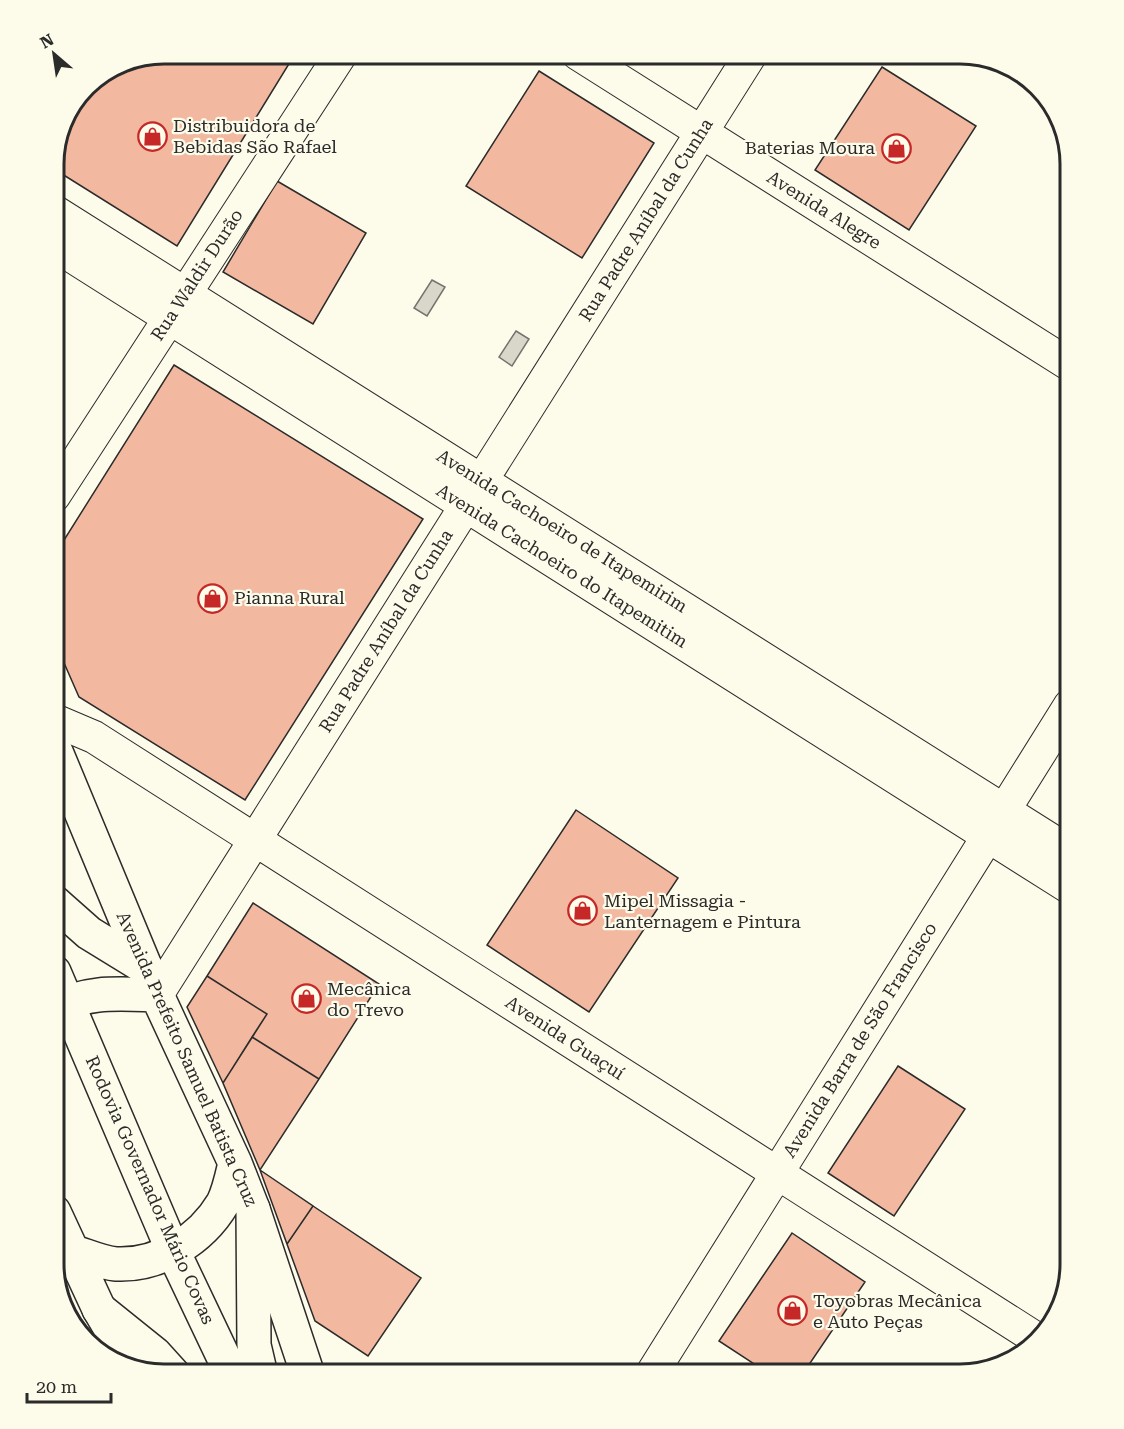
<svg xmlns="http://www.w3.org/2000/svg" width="1124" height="1429" font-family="'Roboto Serif',serif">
<rect width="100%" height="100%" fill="#fdfbea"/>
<path fill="#d8d7c9" stroke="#74746e" stroke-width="1.5" d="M432,280l13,7 -18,29 -13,-8z
M516,331l13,8 -17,27 -13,-9z"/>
<path fill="#f2b8a0" stroke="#2b2b2b" stroke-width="1.5" d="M164,54h131l-118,192 -123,-77v-13l12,-41 25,-33z
M882,67l94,59 -67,104 -94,-60z
M539,71l115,72 -72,115 -116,-72z
M277,181l89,52 -53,91 -90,-52z
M174,365l249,154 -178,281 -166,-103 -25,-57v-84z
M576,810l102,68 -89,134 -102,-67z
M253,903l126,81 -60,95 -67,-42 15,-23 -60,-38z
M207,976l60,38 -44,69 -36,-76z
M252,1037l67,42 -59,91 -37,-87z
M898,1066l67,43 -71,107 -66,-43z
M260,1170l53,36 -26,38z
M313,1206l108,72 -53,78 -53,-35 -28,-77z
M792,1233l73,49 -63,93h-31l-52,-34z"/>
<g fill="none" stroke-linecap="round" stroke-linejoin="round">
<defs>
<path id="minor" d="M578,54l492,311
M54,211l1016,641
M54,245l1016,643
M54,496l287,-442
M54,720l40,17 943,602
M157,995l594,-941
M651,1375l419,-670"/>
<path id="major" d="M54,747l103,248 78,168 18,46 55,166
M54,1009c32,-19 67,-15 103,-14
M54,1212l45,97 34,58
M71,1251c14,4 31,12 45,13 43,2 85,-24 107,-61 6,-12 9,-27 12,-40"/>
<path id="highway" d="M54,902l35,31 57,35
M54,972l119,279 59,124
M253,1209l1,136 7,30
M99,1309l56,45 19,21"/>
</defs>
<use href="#minor" stroke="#2b2b2b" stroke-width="34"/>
<use href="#major" stroke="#2b2b2b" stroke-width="36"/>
<use href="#highway" stroke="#2b2b2b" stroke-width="36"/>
<use href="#minor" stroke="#fdfbea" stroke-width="32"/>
<use href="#major" stroke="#fdfbea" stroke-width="33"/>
<use href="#highway" stroke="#fdfbea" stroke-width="33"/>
</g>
<defs>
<symbol id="shop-ring" viewBox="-11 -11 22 22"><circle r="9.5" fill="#fdfbea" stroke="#c62828" stroke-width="1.5"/><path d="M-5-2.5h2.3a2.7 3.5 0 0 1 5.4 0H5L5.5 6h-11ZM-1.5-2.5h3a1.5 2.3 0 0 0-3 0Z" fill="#c62828"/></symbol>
</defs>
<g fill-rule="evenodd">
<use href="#shop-ring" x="136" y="120" width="33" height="33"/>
<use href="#shop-ring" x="880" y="132" width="33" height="33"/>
<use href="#shop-ring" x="196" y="582" width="33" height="33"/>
<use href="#shop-ring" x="566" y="894" width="33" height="33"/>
<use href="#shop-ring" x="290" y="982" width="33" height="33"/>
<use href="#shop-ring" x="776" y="1294" width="33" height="33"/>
</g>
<g text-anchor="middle" stroke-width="4.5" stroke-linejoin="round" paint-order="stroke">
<g font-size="18" fill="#2b2b2b" stroke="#fdfbea" text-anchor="start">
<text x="173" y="132">Distribuidora de<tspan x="173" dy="21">Bebidas São Rafael</tspan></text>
<text x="875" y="154" text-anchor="end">Baterias Moura</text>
<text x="234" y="604">Pianna Rural</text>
<text x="604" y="907">Mipel Missagia -<tspan x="604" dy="21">Lanternagem e Pintura</tspan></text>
<text x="327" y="995">Mecânica<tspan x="327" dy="21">do Trevo</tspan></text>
<text x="813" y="1307">Toyobras Mecânica<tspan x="813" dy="21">e Auto Peças</tspan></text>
</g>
<g font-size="18" fill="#2b2b2b" stroke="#fdfbea">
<text transform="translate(824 210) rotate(32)" y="6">Avenida Alegre</text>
<text transform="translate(646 220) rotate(-58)" y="6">Rua Padre Aníbal da Cunha</text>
<text transform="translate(197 275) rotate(-57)" y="6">Rua Waldir Durão</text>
<text transform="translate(562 531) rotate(32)" y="6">Avenida Cachoeiro de Itapemirim</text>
<text transform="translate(562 566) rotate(32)" y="6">Avenida Cachoeiro do Itapemitim</text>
<text transform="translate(386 631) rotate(-58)" y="6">Rua Padre Aníbal da Cunha</text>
<text transform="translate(565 1038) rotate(33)" y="6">Avenida Guaçuí</text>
<text transform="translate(860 1040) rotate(-58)" y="6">Avenida Barra de São Francisco</text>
<text transform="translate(187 1059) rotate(66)" y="6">Avenida Prefeito Samuel Batista Cruz</text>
<text transform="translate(150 1190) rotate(66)" y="6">Rodovia Governador Mário Covas</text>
</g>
</g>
<path d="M0 0H1124V1429H0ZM164 64H960A100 100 0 0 1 1060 164V1264A100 100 0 0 1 960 1364H164A100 100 0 0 1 64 1264V164A100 100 0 0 1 164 64Z" fill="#fdfbea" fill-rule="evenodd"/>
<path fill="none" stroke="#2b2b2b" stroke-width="3" d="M164 64H960A100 100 0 0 1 1060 164V1264A100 100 0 0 1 960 1364H164A100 100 0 0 1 64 1264V164A100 100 0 0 1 164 64Z"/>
<g transform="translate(54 54) rotate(331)" stroke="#fdfbea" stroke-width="4.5" paint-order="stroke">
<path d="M0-4.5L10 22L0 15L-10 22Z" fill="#2b2b2b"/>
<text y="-9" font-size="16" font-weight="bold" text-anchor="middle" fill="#2b2b2b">N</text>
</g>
<path d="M27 1393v9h84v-9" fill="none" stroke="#2b2b2b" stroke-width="3"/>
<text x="36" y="1393" font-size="18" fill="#2b2b2b" stroke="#fdfbea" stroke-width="4.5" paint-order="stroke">20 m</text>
</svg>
